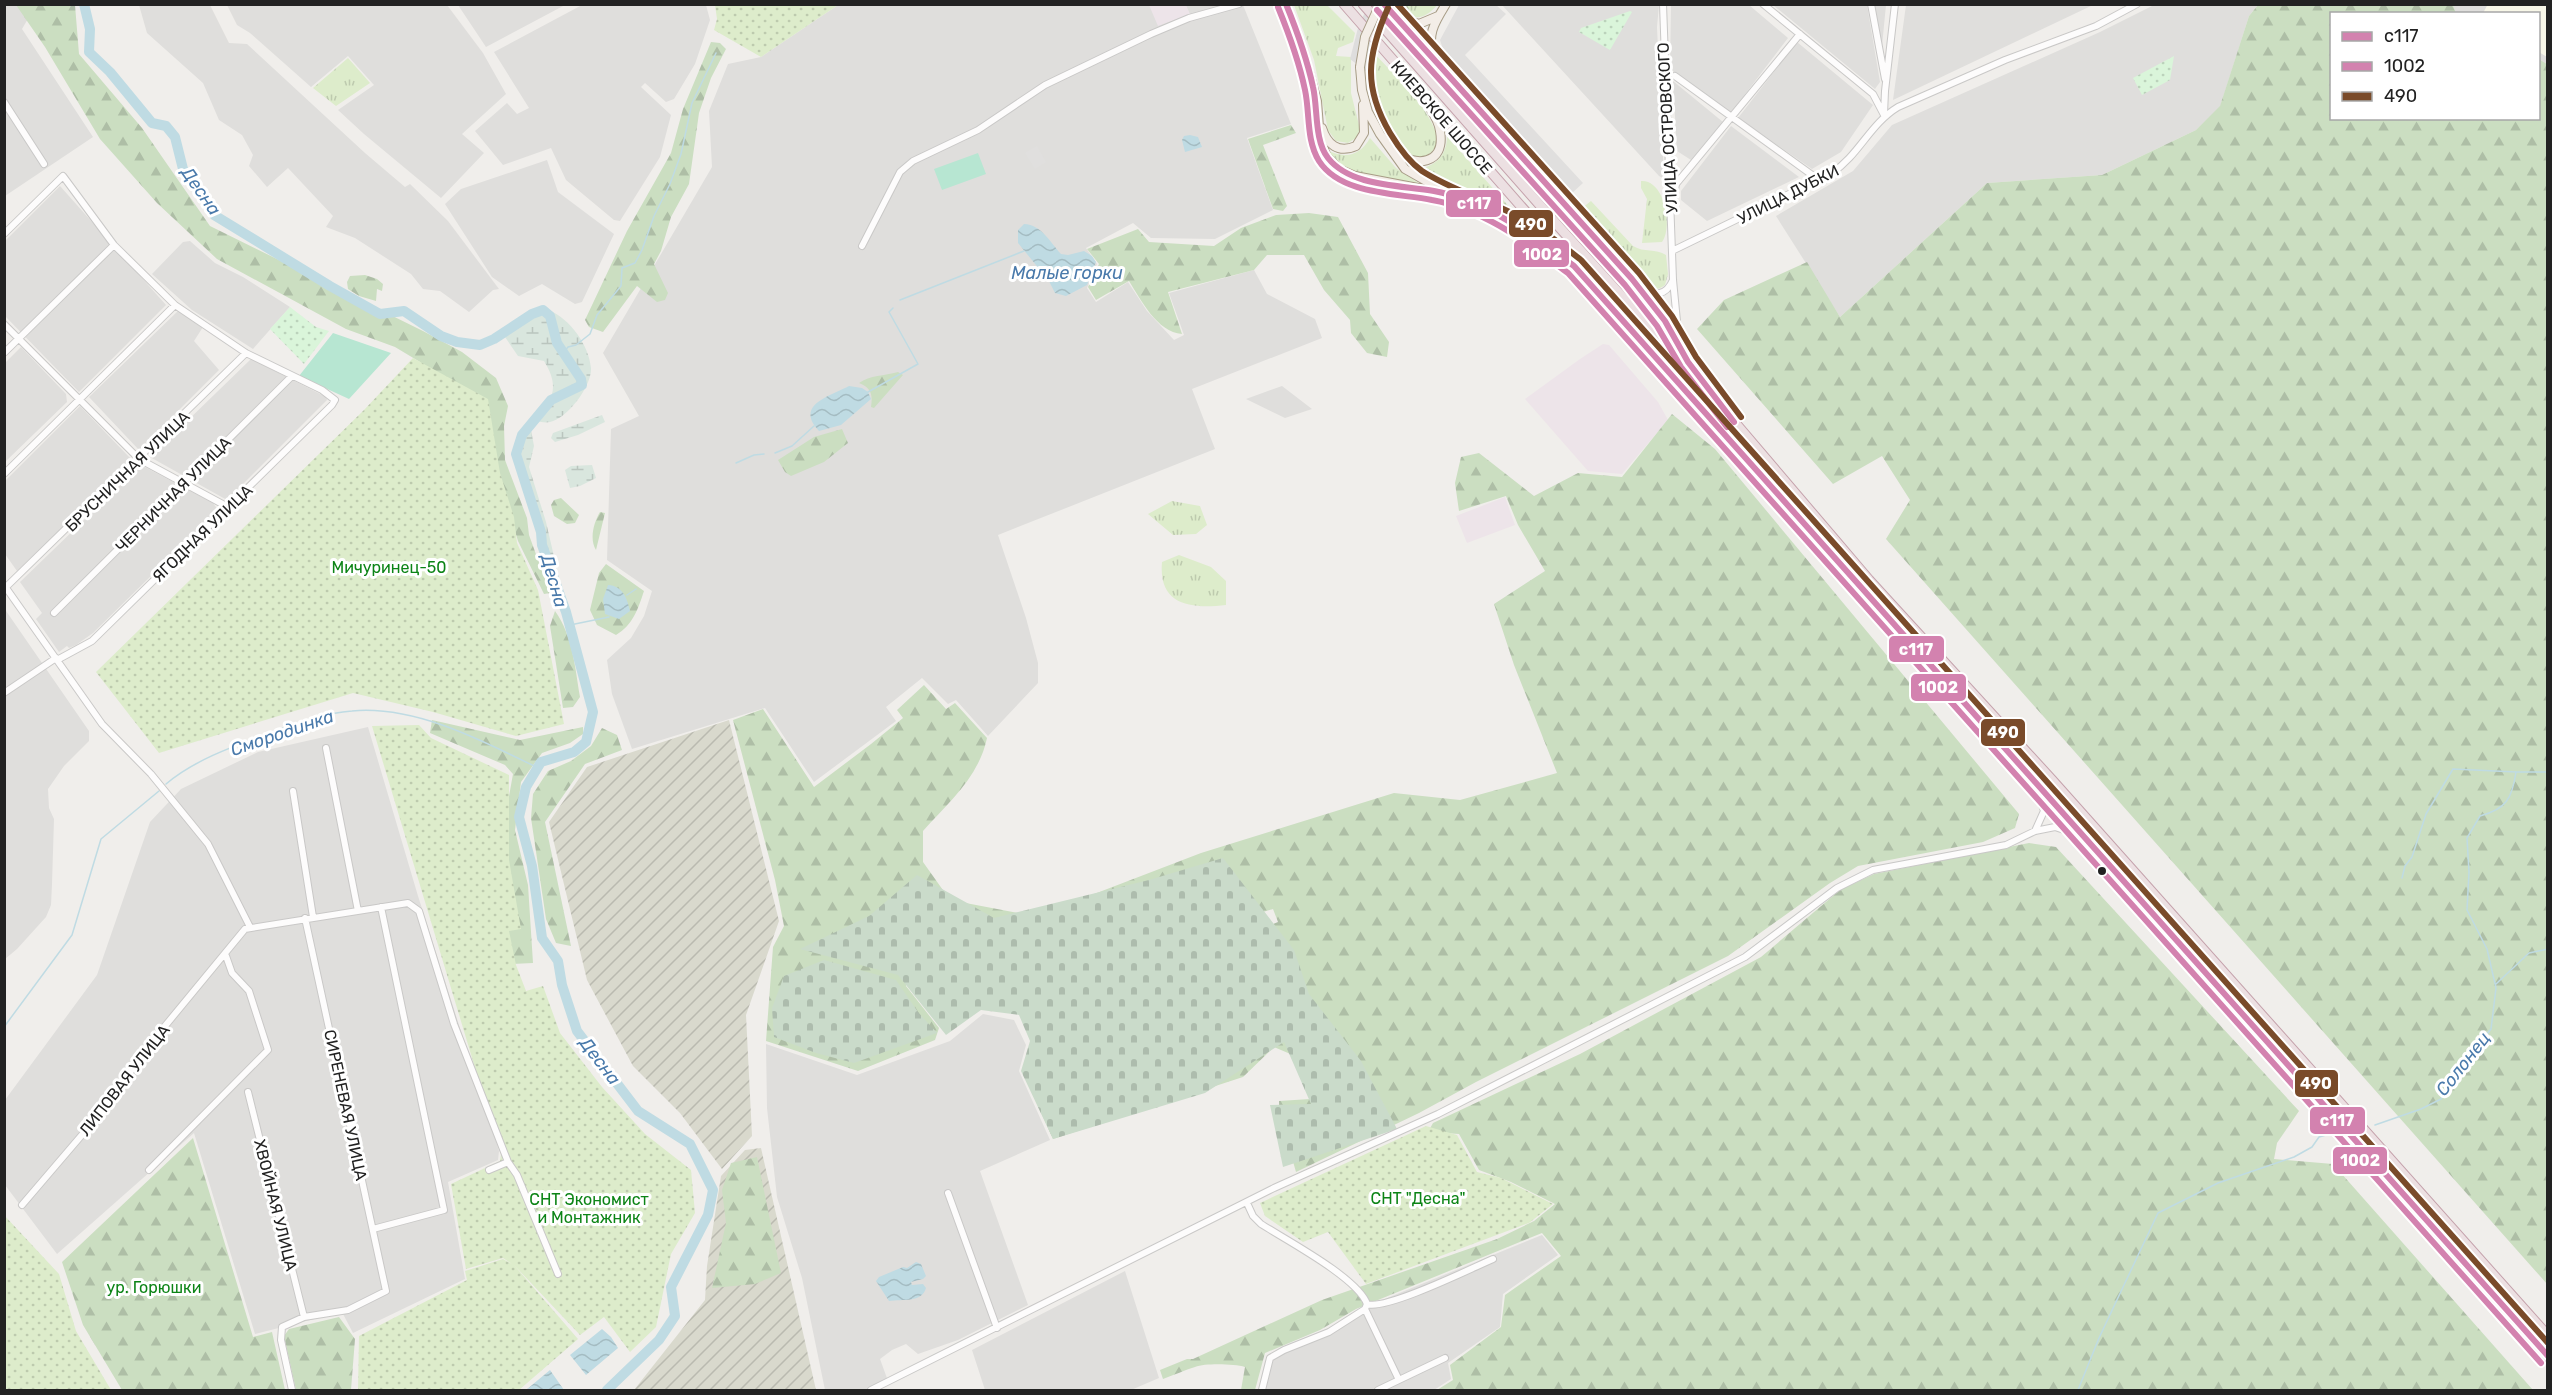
<svg xmlns="http://www.w3.org/2000/svg" width="2552" height="1395" font-family="Rubik,sans-serif">
<defs>
<pattern id="construction-furrows" width="10" height="10" patternUnits="userSpaceOnUse" patternTransform="scale(1.5)"><rect width="10" height="10" fill="#d9d9cd"/><path d="M-1 1l2-2M0 10L10 0M9 11l2-2" fill="none" stroke="#babab0"/></pattern>
<pattern id="grass-tufts" width="24" height="20" patternUnits="userSpaceOnUse" patternTransform="scale(1.5)"><rect width="24" height="20" fill="#ddeccb"/><path d="M3 7l-1-3M5 7V3M7 7l1-3M15 17l-1-3M17 17v-4M19 17l1-3" fill="none" stroke="#bdcaae"/></pattern>
<pattern id="forest-firs" width="22" height="20" patternUnits="userSpaceOnUse" patternTransform="scale(1.5)"><rect width="22" height="20" fill="#cbdec1"/><path d="M5 1l3.5 6h-7zM16 11l3.5 6h-7z" fill="#aebea6"/></pattern>
<pattern id="wetland-marsh" width="20" height="14" patternUnits="userSpaceOnUse" patternTransform="scale(1.5)"><rect width="20" height="14" fill="#d9e6de"/><path d="M1 5h8M5 5V1M11 12h8M15 12V8" fill="none" stroke="#bac5be"/></pattern>
<pattern id="cemetery-stones" width="16" height="16" patternUnits="userSpaceOnUse" patternTransform="scale(1.5)"><rect width="16" height="16" fill="#cadbca"/><path d="M2 7V4a2 2 0 0 1 4 0v3zM10 15v-3a2 2 0 0 1 4 0v3z" fill="#adbcad"/></pattern>
<pattern id="park-dots" width="8" height="8" patternUnits="userSpaceOnUse" patternTransform="scale(1.5)"><rect width="8" height="8" fill="#daf5da"/><path d="M2 2h.1M6 6h.1" fill="none" stroke="#bbd2bb" stroke-width="1.8" stroke-linecap="round"/></pattern>
<pattern id="garden-dots" width="8" height="8" patternUnits="userSpaceOnUse" patternTransform="scale(1.5)"><rect width="8" height="8" fill="#ddeccb"/><path d="M2 2h.1M6 6h.1" fill="none" stroke="#bdcaae" stroke-width="1.8" stroke-linecap="round"/></pattern>
<pattern id="water-waves" width="16" height="10" patternUnits="userSpaceOnUse" patternTransform="scale(1.5)"><rect width="16" height="10" fill="#bfdbe3"/><path d="M0 5q4-4 8 0t8 0" fill="none" stroke="#a4bcc2"/></pattern>
</defs>
<rect width="100%" height="100%" fill="#f0eeeb"/>
<path fill="#dfdedc" d="M5,5h31l-14,24 71,108 -88,59z
M139,5h71l19,38 18,1 118,109 40,34 5,-3 38,37 51,68 -6,1 -24,22 -29,-21 -17,-2 -12,-15 -56,-36 -29,-11 7,-11 -45,-48 -21,19 -18,-21 4,-11 -11,-20 -23,-15 -16,-37 -56,-50z
M227,5h220l36,48 23,41 -44,40 22,19 -43,45 -77,-64 -26,-24 36,-25 -26,-29 -37,31 -61,-54 -13,-8z
M458,5h107l-79,42z
M582,5h124l4,15 -15,44 -21,35 -8,3 -21,-19 -4,4 30,28 -11,42 -40,64 -6,-1 -48,-40 -15,-32 -48,17 -28,-34 32,-28 10,11 12,-6 -35,-56z
M838,5h405l48,119 -44,14 26,72 -58,29 -64,-1 -18,-15 -47,25 11,16 -10,24 9,14 32,-20 19,29 27,29 10,-5 -15,-42 85,-23 13,24 48,25 7,19 -130,51 23,60 -217,86 28,83 12,45v20l-50,53 -32,-36 -8,4 -26,-26 -36,29 10,14 -82,61 -49,-74 -133,41 -20,-55 -5,-34 24,-22 13,-22 8,-25 -45,-31 4,-131 28,-13 -36,-63 109,-186 -3,-56 19,-47 33,-7z
M1502,5h157l-2,22 7,152 -5,-3z
M1671,5h78l39,33 -58,76 -60,-45z
M1773,5h94l13,77 -5,7z
M1873,5h13l-4,41z
M1906,5v-1l187,1 -200,95z
M2154,5h104l-9,11 -29,91 -24,23 -94,45 -115,8 -147,134 -64,-101 77,-45 39,-46 208,-93z
M2453,5h94v59l-8,-5 -1,-45 -82,-1z
M1797,42l76,63 -32,47 -29,17 -74,-51z
M1673,81l50,41 -32,38 -14,-9z
M1731,126l68,51 -92,44 -26,-21v-9z
M547,160l11,32 56,42 -32,68 -7,2 -33,-20 -23,12 -27,-19 -47,-73 16,-15z
M60,186l106,119 -87,87 -74,-76v-75z
M190,241l25,22 28,14 47,30 -37,42 -61,-39 -40,-36 31,-32z
M179,310l24,17 -9,14 25,29 -80,80 -50,-53z
M21,347l45,47 1,8 -62,60v-99z
M251,359l75,38 1,3 -100,100 -77,-43z
M1282,386l30,23 -27,9 -39,-19z
M80,406l52,54 -115,111 -12,-17v-73z
M141,465l72,38 5,7 -125,123 -17,12 -7,3 -2,-2 -8,6 -23,-33 6,-6 -22,-31z
M4,608l85,123v10l-25,25 -16,23 1,19 5,11 -2,65 -1,21 -5,12 -29,32 -12,10z
M368,727l50,169 81,255 -1,9 -50,22 17,97 -112,54 -11,-21 -87,22 -61,-201 -137,121 -52,-69v-85l92,-125 53,-153 31,-33 77,-37z
M983,1014l31,6 12,25 -7,26 31,69 -70,31 48,134 -70,35 -40,14 -12,-10 -14,6 -12,9 8,22 -23,9h-40l-23,-112 -25,-81 -10,-89 -1,-64 91,31 93,-34z
M1542,1235l16,20 -55,39 -3,33 -52,36 3,16 -17,11h-176l7,-29 6,-8 58,-25 31,-18 9,-1 6,-6z
M1125,1271l34,107 -28,12h-146l-13,-40z"/>
<path fill="#ede4e9" d="M1149,5h37l4,9 -32,12z
M1603,344l6,1 49,57 10,18 -46,54 -34,-3 -63,-72 55,-40z
M1505,497l10,28 -48,18 -11,-27z"/>
<path fill="#f8f7e8" d="M2488,4l59,1v52l-8,-5 -1,-38 -55,-1z"/>
<path fill="url(#construction-furrows)" d="M729,720l50,201 -33,94 6,121 -30,33 -42,-56 -47,-47 -46,-86 -38,-158 38,-55z
M761,1148l55,242h-182l71,-90 2,-34 14,-90 24,-26z"/>
<path fill="url(#grass-tufts)" d="M1294,5h33l28,28 -2,9 -15,6 -2,8 15,1v36l9,36 -4,9 -8,5 -12,-2 -8,-11 -14,-70z
M1404,5h33c-10,13 -25,18 -38,4z
M1374,53c15,17 77,74 60,96 -5,7 -12,9 -21,8 -32,-28 -43,-62 -39,-104z
M348,58l22,25 -34,23 -23,-18z
M1447,136l79,90 -113,-57c20,0 34,-12 34,-33z
M1370,138l26,30 24,16 -70,-13 -11,-7 -12,-14c18,9 33,6 43,-12z
M1641,181c24,-2 32,47 21,61l-20,1 5,-44 -6,-11z
M1570,197l12,11 9,-7 42,45c11,7 23,2 33,9l2,19 -3,11c-9,7 -13,4 -21,-2l-76,-84z
M1172,501l28,5 7,19 -11,9 -23,1 -25,-21z
M1179,555l32,12 15,14v24c-34,4 -68,1 -64,-43z"/>
<path fill="url(#forest-firs)" d="M16,5h59l4,49 63,74 68,98 213,105 39,21 34,26 12,28 -4,20 1,34 22,58 2,17 21,58 -6,1 -26,-53 -7,-23 -91,-156 -25,-15 -49,-18 -129,-70 -60,-56 -57,-64 -55,-92z
M2258,5h195l3,8 -124,1v104h206l1,-59 8,5v1220l-661,-745 24,-39 -28,-44 -49,28 -136,-155 27,-29 83,-38 33,55 147,-134 115,-8 94,-45 24,-24 29,-90z
M711,42l9,1 6,6 -15,29 -12,35 -10,71 -18,33 -10,34 -7,13 14,29 -3,7 -8,2 -20,-16 -34,46 -14,-5 -4,-7 42,-89 44,-78 12,-44z
M1291,125l5,8 -33,12 24,61 -4,5 -10,-2 -25,-70z
M1309,213l29,4 30,56 2,41 19,28 -2,15 -20,-4 -16,-20 -1,-13 -26,-30 -20,-35h-37l-13,15 -86,22 14,42c-25,-2 -41,-34 -53,-53l-33,19 -8,-13 11,-23 -12,-15 51,-20 11,13 65,4 27,-18 35,-13z
M365,275l12,4 6,5 -1,7 -5,-2 -1,12 -17,-5 -11,-7 -1,-7 3,-6z
M898,372l5,3 -29,33 -3,-1c2,-13 0,-19 -12,-24 11,-8 25,-7 39,-11z
M1672,414l43,35 304,365 -4,14 -32,14 -125,24 -28,17 -102,73 -252,126 -57,31 -123,59 -10,-35 -6,-8 -1,-28 31,-2 -15,-43 -21,-9 -31,30 -190,62 -28,-62 132,-105 121,-50 -5,-13 -33,10 -185,-10 146,-56 193,-60 66,7 97,-27 -43,-108 -20,-61 51,-33 -27,-46 -12,-29 -47,15 -4,-28 6,-26 18,-4 55,43 44,-23 44,4z
M842,429l6,14 -24,19 -33,14 -6,-4 -7,-12 36,-23z
M561,498l18,17 -4,8 -8,1 -13,-8 -3,-11 3,-5z
M600,512l5,1 -9,37c-7,-11 -2,-28 4,-38z
M606,564l38,27c-6,18 -11,34 -28,44l-19,-10 -7,-15 9,-37z
M555,611c18,25 20,57 25,86l-7,10 -10,1 -13,-82z
M924,685l22,24 9,-6 32,35c-8,39 -39,65 -64,93v31l27,38 79,15 -123,45v26l33,42 -4,12 -77,31 -92,-30 7,-94 11,-21 -9,-46 -42,-160 30,-11 51,78 57,-43 32,-26 -6,-8z
M432,720l88,20 63,-13v7l-13,9 -28,10 -21,29 -6,48 13,55 5,78 -21,1 -15,-101 16,-89 -8,-9 -75,-32z
M602,728l15,7 5,15 -37,14 -40,58 26,124 -15,-3 -10,-24 -15,-101 2,-24 15,-23 23,-10 20,-15z
M2029,843l27,4 243,264 -22,32 -3,16 59,5 200,226h-1096l16,-10 -3,-15 51,-38 4,-32 56,-39 -19,-23 -186,76 -36,21 -55,23 -10,37h-14l4,-23c-11,-3 -39,-4 -50,0 -10,3 -21,8 -32,12l-3,-9 27,-11h6l129,-59 175,-61 37,-18 21,-17 -44,-22 -32,-12 -20,-36 -31,-2 5,-9 147,-69 181,-97 79,-67 34,-16z
M193,1138l60,199 19,-5 13,58h-163l-39,-65 -21,-63z
M757,1157l24,116 -26,11 -43,4 14,-65 -4,-33 9,-27z
M339,1317l16,22 -4,51h-55l-12,-54 5,-7z"/>
<path fill="url(#wetland-marsh)" d="M549,310c21,9 40,35 42,58 1,18 -24,51 -41,54 -4,1 -9,0 -14,-1 17,-22 24,-34 8,-60l-26,-5 -13,-19 28,-21z
M602,415l3,7 -27,13 -23,7 -4,-4 2,-5z
M531,430l3,16 -5,21 17,55 10,43 2,18 -5,5 -5,-15 -5,-42 -25,-77 5,-17z
M592,465l4,13 -16,8 -10,2 -5,-18 6,-4z"/>
<path fill="url(#cemetery-stones)" d="M1223,858l71,92 15,44 52,67 36,68 -114,38 -13,-62 41,-1 -27,-62 -79,51 -152,46 -32,-68 9,-30 -11,-26 -38,-5 -35,25 -48,-60 -98,-26 69,-33 48,-41 77,43 155,-38z
M824,960l72,20 22,32 19,21 -83,30 -38,-10 -42,-16 -2,-29 12,-32z"/>
<path fill="url(#park-dots)" d="M1630,11l2,1 -22,38 -31,-18 2,-4z
M2174,56l-4,24 -28,15 -9,-17z
M290,307l26,20 13,4 -25,33 -34,-35z"/>
<path fill="url(#garden-dots)" d="M715,5v-1l123,1 -77,52 -47,-27 3,-11z
M413,358l75,41 12,74 14,44 3,26 21,47 26,134 -48,12 -83,-24 -80,-19 -194,60 -63,-81 268,-262z
M419,725l12,13 78,37v85l12,69 -12,2 7,34 10,26 17,-5 17,47 42,54 43,47 46,36 4,43 -24,41 -15,73 -26,25 -26,-35 -24,18 -66,-70 64,74 -59,51h-161l1,-54 108,-56 -2,-9 38,-12 9,5 -9,-6 -37,11 -15,-85 49,-23 1,-7 -129,-428z
M1426,1126l31,9 20,37 24,6 52,26 -24,19 -163,61 -38,-52 -25,10 -38,-26 -5,-13z
M4,1215l55,59 17,57 35,59h-106z"/>
<path fill="#b7e6d2" d="M978,153l8,21 -44,16 -8,-21z
M333,333l58,20 -42,46 -50,-23z"/>
<path fill="#e0dfde" d="M1459,5h37l10,9 -41,41 118,128 -12,11 -127,-142 -4,-12z
M1037,146l9,16 -11,7 -10,-16z"/>
<path fill="url(#water-waves)" d="M1190,135l8,2 4,10 -17,5 -3,-12 2,-4z
M1024,224c18,1 26,18 37,30l7,1 16,-4 8,5 4,6 -9,23 -21,11 -11,-3 -6,-12 -31,-38v-13z
M849,386l13,2 6,4 3,7 -30,26 -22,6c-25,-26 11,-35 30,-45z
M608,585c15,1 19,13 22,26l-11,8 -14,-5 -2,-15z
M916,1262l5,2 5,12 -3,3 -12,3 1,3 11,-1 3,4c-4,15 -23,11 -37,13l-13,-20 3,-4 24,-10 4,1z
M602,1329l9,8 7,11 -32,27 -16,-20z
M550,1370l14,20h-38z"/>
<path fill="#dedddd" d="M1368,5h23l-17,40 -3,30 -21,-16 8,-31z"/>
<g fill="none" stroke-linecap="round" stroke-linejoin="round">
<path stroke="#bfdbe3" stroke-width="1.5" d="M900,300l124,-49
M564,352l4,-5 8,-2 14,-11 7,-19 24,-29 1,-18 13,-5 7,-13 12,-34 16,-32 11,-30 11,-51 24,-50
M868,392l50,-28 -29,-52 4,-4
M775,453l17,-7 22,-20
M736,463l18,-8 10,-1
M627,595l9,-6
M570,625l39,-8
M166,784c27,-23 65,-37 98,-49 28,-10 58,-22 88,-24 63,-6 131,30 186,57
M2402,878l3,-12 7,-9 14,-43 27,-45 63,3
M2496,984l33,-31 19,-4
M4,1027l68,-92 29,-96 58,-48
M2375,1125l46,-16 20,-10 23,-37 27,-33 5,-41 -9,-39 -20,-39 2,-38 -2,-34 13,-22c26,-7 32,-17 36,-44h32
M2078,1390l21,-52 59,-125 60,-30 76,-26 18,-10 7,-10 7,-2"/>
<path stroke="#bfdbe3" stroke-width="10" d="M84,4l6,25 -1,23 21,20 42,51 14,3 9,11 8,32 31,46 116,71 50,28 24,-3 37,25 16,6 23,3 14,-6 38,-25 11,-4 7,6 7,27 24,36 1,6 -31,15 -29,35 -6,19 25,78 1,13 24,67 27,100 -7,30 -12,10 -33,10 -15,25 -7,30 13,49 10,72 16,23 4,24 15,46 61,80 52,33 23,46 -5,25 -37,72 4,29 -16,24 -52,50"/>
<defs>
<path id="minor" d="M1663,4l10,276 6,62
M1763,4l110,90 11,21
M1871,4l14,75
M1675,76l144,104
M4,102l40,62
M1884,114l1,-23 10,-87
M1674,197l2,-13 124,-150
M4,234l59,-58 51,69 61,60 71,48 76,37 13,10 -3,5 -240,236 -35,19
M862,246l38,-74 13,-11 65,-31 67,-45 106,-51 38,-16 50,-14
M1672,251l160,-78c27,-18 38,-49 66,-66l107,-47 91,-34 41,-22
M1641,287c13,10 25,9 32,-7
M4,324l135,135 89,48
M4,353l110,-108
M4,474l171,-169
M4,585l98,139 49,50 57,70 42,83
M4,589l242,-236
M54,613l238,-237
M4,693l52,-35
M326,748l32,163
M293,791l20,126
M2035,831l9,-20 -8,-25
M248,1092l56,225
M149,1170l119,-120 -19,-59 -17,-18 -6,-17
M489,1170l19,-8
M948,1193l49,135
M1247,1203l6,13 8,8c25,16 97,54 106,80
M22,1205l65,-76 78,-103 80,-97 163,-26 11,8 35,113 54,138 9,13 41,99
M373,1229l71,-19 -63,-303
M1367,1304c18,7 105,-36 126,-45
M1365,1309l34,71
M292,1390l-11,-50 1,-13 22,-10 44,-7 38,-19 -81,-373
M871,1390l403,-202 164,-74 307,-157 92,-69 36,-18 133,-25 29,-14 20,-4 24,8
M1262,1390l8,-32 14,-8 45,-18 36,-23 2,-5
M1378,1390l67,-32"/>
<path id="major" d="M1286,4l23,68 8,29 3,39 7,17 12,12 16,7 84,16
M1384,4l248,275 33,42 31,52
M1399,18l20,6 19,-8
M1434,56c-8,-21 1,-34 12,-52
M1360,67l2,23 6,22 12,22 25,35 44,25 72,33 43,31
M1322,128c5,16 16,26 34,18l8,-13 -1,-28
M1394,151c21,17 52,14 46,-20 -1,-10 -7,-18 -12,-26"/>
<path id="highway" d="M1344,4l259,296 945,1057
M1363,4l198,225 153,169 155,182 183,200 496,556"/>
</defs>
<use href="#minor" stroke="#c9c8c7" stroke-width="8"/>
<use href="#major" stroke="#a79c86" stroke-width="10"/>
<use href="#highway" stroke="#c5a2ac" stroke-width="11"/>
<use href="#minor" stroke="#fdfcfc" stroke-width="6"/>
<use href="#major" stroke="#f3ede7" stroke-width="8"/>
<use href="#highway" stroke="#ece0e2" stroke-width="9"/>
<defs>
<path id="major-bridge" d="M1360,67l5,-30 15,-33"/>
</defs>
<use href="#major-bridge" stroke="#a79c86" stroke-width="10" stroke-linecap="butt"/>
<use href="#major-bridge" stroke="#f3ede7" stroke-width="8"/>
<defs>
<path id="bus-1" d="M1286,4c11,27 21,55 27,83 5,21 1,53 15,71 23,29 73,27 106,33 53,10 97,44 140,75l974,1090
M1384,4l248,275 33,42 23,41 46,60"/>
<path id="bus-2" d="M1278,7c11,27 21,54 27,83 5,23 1,50 14,71 22,34 78,32 113,39 52,9 95,43 136,73l973,1090
M1377,10l248,275 32,41 24,41 46,60"/>
<path id="bus-3" d="M1397,4l242,269 33,43 24,41 45,60
M1388,8c-21,47 -25,79 2,125 9,15 18,28 32,38 31,20 67,29 99,47 21,11 41,27 60,42l967,1083"/>
</defs>
<use href="#bus-1" stroke="#fff" stroke-width="10"/>
<use href="#bus-2" stroke="#fff" stroke-width="10"/>
<use href="#bus-3" stroke="#fff" stroke-width="10"/>
<use href="#bus-1" stroke="#d382af" stroke-width="6"/>
<use href="#bus-2" stroke="#d382af" stroke-width="6"/>
<use href="#bus-3" stroke="#7a4b2a" stroke-width="6"/>
</g>
<circle fill="#222" stroke="#fff" stroke-width="2" cx="2102" cy="871" r="5"/>
<g text-anchor="middle" stroke-width="6" stroke-linejoin="round" paint-order="stroke">
<g font-size="16" fill="#222" stroke="#fff">
<text transform="translate(1442 117) rotate(49)" y="6">КИЕВСКОЕ ШОССЕ</text>
<text transform="translate(1667 128) rotate(-93)" y="6">УЛИЦА ОСТРОВСКОГО</text>
<text transform="translate(1788 194) rotate(-27)" y="6">УЛИЦА ДУБКИ</text>
<text transform="translate(127 471) rotate(-44)" y="6">БРУСНИЧНАЯ УЛИЦА</text>
<text transform="translate(173 494) rotate(-45)" y="6">ЧЕРНИЧНАЯ УЛИЦА</text>
<text transform="translate(202 533) rotate(-44)" y="6">ЯГОДНАЯ УЛИЦА</text>
<text transform="translate(124 1080) rotate(-52)" y="6">ЛИПОВАЯ УЛИЦА</text>
<text transform="translate(346 1105) rotate(78)" y="6">СИРЕНЕВАЯ УЛИЦА</text>
<text transform="translate(276 1205) rotate(76)" y="6">ХВОЙНАЯ УЛИЦА</text>
</g>
<g font-size="16" fill="#0c8416" stroke="#fff">
<text x="389" y="573">Мичуринец-50</text>
<text x="1418" y="1204">СНТ "Десна"</text>
<text x="589" y="1205">СНТ Экономист<tspan x="589" dy="18">и Монтажник</tspan></text>
<text x="154" y="1293">ур. Горюшки</text>
</g>
<g font-size="18" font-style="italic" fill="#4a7aab" stroke="#fff">
<text transform="translate(201 191) rotate(55)" y="6">Десна</text>
<text x="1067" y="279">Малые горки</text>
<text transform="translate(554 581) rotate(74)" y="6">Десна</text>
<text transform="translate(282 733) rotate(-19)" y="6">Смородинка</text>
<text transform="translate(600 1061) rotate(53)" y="6">Десна</text>
<text transform="translate(2463 1064) rotate(-52)" y="6">Солонец</text>
</g>
</g>
<g stroke="#fff" stroke-width="2">
<rect x="1445" y="189" width="57" height="29" rx="6" fill="#d382af"/>
<rect x="1508" y="209" width="46" height="29" rx="6" fill="#7a4b2a"/>
<rect x="1513" y="239" width="57" height="29" rx="6" fill="#d382af"/>
<rect x="1888" y="635" width="57" height="28" rx="6" fill="#d382af"/>
<rect x="1910" y="673" width="57" height="29" rx="6" fill="#d382af"/>
<rect x="1980" y="718" width="46" height="29" rx="6" fill="#7a4b2a"/>
<rect x="2294" y="1069" width="45" height="29" rx="6" fill="#7a4b2a"/>
<rect x="2309" y="1106" width="57" height="29" rx="6" fill="#d382af"/>
<rect x="2332" y="1146" width="56" height="29" rx="6" fill="#d382af"/>
</g>
<g font-size="16" text-anchor="middle" font-weight="bold" fill="#fff">
<text x="1474" y="209">с117</text>
<text x="1531" y="230">490</text>
<text x="1542" y="260">1002</text>
<text x="1916" y="655">с117</text>
<text x="1938" y="693">1002</text>
<text x="2003" y="738">490</text>
<text x="2316" y="1089">490</text>
<text x="2337" y="1126">с117</text>
<text x="2360" y="1166">1002</text>
</g>
<rect width="2552" height="1395" fill="none" stroke="#222222" stroke-width="12"/>
<rect x="2330" y="12" width="210" height="108" fill="#ffffff" stroke="#a7a7a7" stroke-width="1.5"/>
<rect x="2342" y="32" width="30" height="9" fill="#d382af" stroke="#a7a7a7" stroke-width="1.5"/>
<text x="2384" y="42" font-size="18" fill="#222222">с117</text>
<rect x="2342" y="62" width="30" height="9" fill="#d382af" stroke="#a7a7a7" stroke-width="1.5"/>
<text x="2384" y="72" font-size="18" fill="#222222">1002</text>
<rect x="2342" y="92" width="30" height="9" fill="#7a4b2a" stroke="#a7a7a7" stroke-width="1.5"/>
<text x="2384" y="102" font-size="18" fill="#222222">490</text>
</svg>
